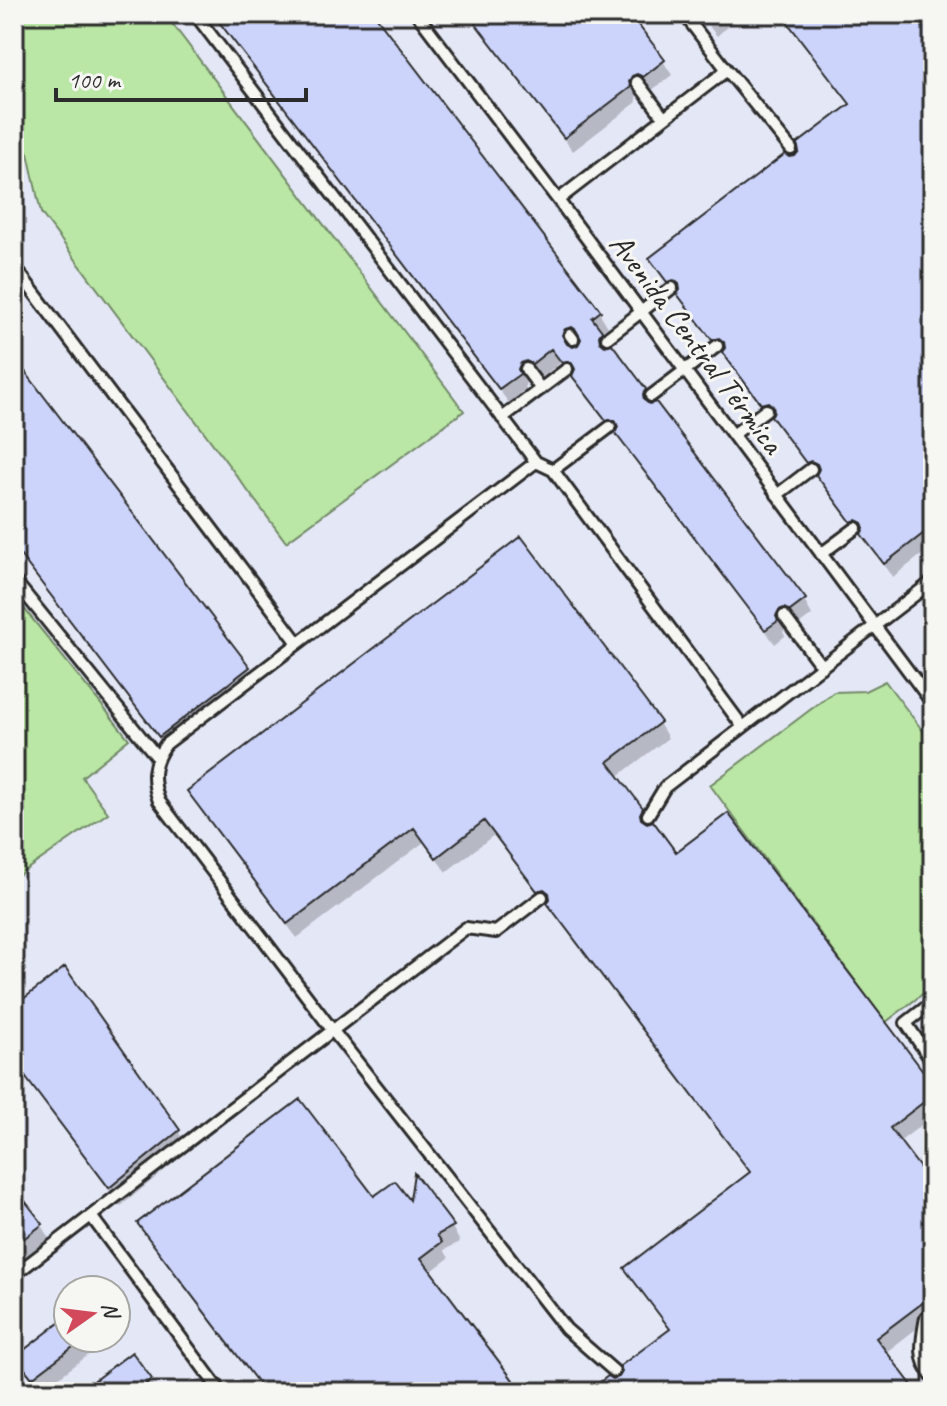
<svg xmlns="http://www.w3.org/2000/svg" width="947" height="1406" font-family="Caveat,sans-serif">
<rect width="100%" height="100%" fill="#eeeff4"/>
<filter id="ink" filterUnits="userSpaceOnUse"><feTurbulence type="fractalNoise" baseFrequency=".0125" numOctaves="2"/><feDisplacementMap in="SourceGraphic" scale="16" xChannelSelector="R" yChannelSelector="G"/><feConvolveMatrix kernelMatrix="1 2 1 2 8 2 1 2 1" color-interpolation-filters="sRGB"/></filter>
<g filter="url(#ink)">
<path fill="#e4e7f6" fill-rule="evenodd" d="M14,14h919v1378h-919v-514l94,-65 -26,-36 47,-38 -115,-143zM68,1290h48v48h-48z"/>
<path fill="#bae7a5" stroke="#728968" stroke-width="2" d="M14,14h151l299,397 -178,131 -245,-329 -13,-60 -14,-26z
M14,596l115,143 -47,38 26,36 -94,65z
M885,681l48,63v242l-47,36 -176,-237 124,-93 31,-1z"/>
<path fill="#0003" fill-rule="evenodd" d="M213,14h158l228,298 9,15 -8,5 9,15 36,44 8,14 2,-1 149,196 8,15 -13,10 -6,-3 -7,3 -3,7 2,4 -10,8 -149,-196 -8,-15 -2,1 -34,-44 -8,-14 -2,1 -11,-15 -20,16 -6,-3 -7,3 -3,7 1,4 -17,14zM582,341l-2,6 -11,2 5,-7z
M468,14h159l36,47 9,14 -20,15 -6,-2 -7,2 -3,8 1,4 -64,49z
M699,14h42l-24,22z
M780,14h153v532l-40,31 -21,-28 -9,-15 -2,1 -35,-45 -8,-15 -2,1 -34,-45 -9,-14h-2l-39,-50 -8,-14h-2l-34,-44 -8,-14h-3l-17,-22 128,-114 8,-2 55,-51z
M14,360l234,308 9,14 -89,68 -154,-202z
M659,723l9,15 -51,39 24,32 9,15 26,31 257,232v29l-35,27 35,45v128l-48,37 29,39h-324l31,-14 50,-47 -36,-47 -9,-15 125,-95 -193,-255 -8,-14h-2l-54,-70 -48,37 -22,-30 -127,96 -99,-132 -9,-15z
M14,1008l164,123 11,19 -68,56 -107,-143z
M415,1178l37,49 8,15 -16,8 5,8 -20,15 90,119h-255l-116,-153 -8,-15 233,-25 38,6z
M14,1190l27,35 11,19 -38,30z
M68,1321v17h14l9,15 -50,38 -23,-33z
M150,1380l7,12h-74z"/>
<path fill="#ccd4fc" stroke="#2b2b2b" stroke-width="2" fill-rule="evenodd" d="M213,14h161l227,297 -9,7 10,13 -3,5 1,6 5,4 7,-2 34,45 -3,5 1,6 5,4 7,-2 150,197 -16,12 -6,-3 -5,2 -3,6 2,5 -13,9 -150,-197 3,-6 -2,-5 -6,-3 -4,1 -34,-44 3,-7 -4,-7 -9,1 -11,-14 -19,15 -6,-3 -5,2 -3,6 2,5 -21,15zM572,327l4,3 5,9 -3,6 -5,2 -6,-3 -5,-9 3,-6z
M468,14h162l35,46 -22,17 -6,-3 -5,2 -3,6 2,5 -67,51z
M781,14h152v512l-49,38 -23,-30 3,-6 -2,-5 -6,-3 -5,2 -35,-47 3,-6 -2,-5 -6,-3 -5,2 -35,-47 3,-4 -1,-6 -5,-4 -7,2 -39,-52 3,-4 -1,-6 -5,-4 -7,2 -35,-46 3,-4 -1,-6 -5,-4 -7,2 -18,-24 136,-104 4,3 6,-1 4,-5 -2,-7 53,-40z
M14,357l236,310 -91,70 -145,-190z
M521,536l140,186 -53,40 35,46 -3,6 1,5 6,4 6,-2 23,31 52,-39 205,271v11l-43,33 43,57v110l-57,43 41,54h-330l21,-16 5,3 6,-2 3,-5 -2,-6 50,-37 -46,-61 126,-96 -203,-269 3,-4 -1,-6 -5,-4 -7,2 -53,-70 -48,37 -22,-30 -127,96 -100,-133z
M65,967l115,163 -71,58 -95,-126v-56z
M300,1099l74,97 21,-15 15,19 4,-27 40,53 -17,9 5,7 -21,16 101,134h-257l-128,-169z
M14,1187l29,37 -29,22z
M68,1316v22h17l-53,40 -17,-21z
M132,1352l20,27 -16,13h-57z"/>
<g fill="none" stroke-linecap="round" stroke-linejoin="round">
<defs>
<path id="service" d="M195,14l341,448 17,8 190,257
M417,14l141,186 375,504
M727,70l64,79
M637,82l27,36
M558,200l169,-130 -43,-56
M14,266l284,377
M570,335l3,4
M607,338l65,-50
M526,369l15,20
M651,396l66,-50
M502,418l65,-49
M733,435l33,-25
M536,462l-370,282c-14,19 -15,35 -7,57l174,230 233,298 48,42
M553,470l57,-43
M777,495l34,-26
M821,554l35,-26
M14,580l143,177
M784,616l38,51
M648,815l17,-28 268,-206
M933,1002l-27,21 27,40
M91,1216l130,176
M14,1275l452,-347 30,4 46,-35
M933,1312l-7,5c-4,24 -9,41 7,61"/>
</defs>
<use href="#service" stroke="#2b2b2b" stroke-width="16"/>
<use href="#service" stroke="#f6f6f2" stroke-width="10"/>
</g>
</g>
<g text-anchor="middle" stroke-width="6" stroke-linejoin="round" paint-order="stroke">
<g font-size="32" fill="#2b2b2b" stroke="#f6f6f2">
<text transform="translate(697 343) rotate(53)" y="11">Avenida Central Térmica</text>
</g>
</g>
<rect width="947" height="1406" fill="none" stroke="#f6f6f2" stroke-width="48"/>
<rect x="24" y="24" width="899" height="1358" fill="none" stroke="#2b2b2b" stroke-width="3" filter="url(#ink)"/>
<g transform="translate(92 1314) rotate(76)"><circle r="38" fill="#f6f6f2" stroke="#a5a5a2" stroke-width="2"/>
<path d="M0-6L14 30L0 20L-14 30Z" fill="#d1495b"/>
<text y="-12" font-size="22" font-weight="bold" text-anchor="middle" fill="#2b2b2b">N</text>
</g>
<path d="M56 88v12h250v-12" fill="none" stroke="#2b2b2b" stroke-width="4"/>
<text x="68" y="88" font-size="24" fill="#2b2b2b" stroke="#f6f6f2" stroke-width="6" paint-order="stroke">100 m</text>
</svg>
